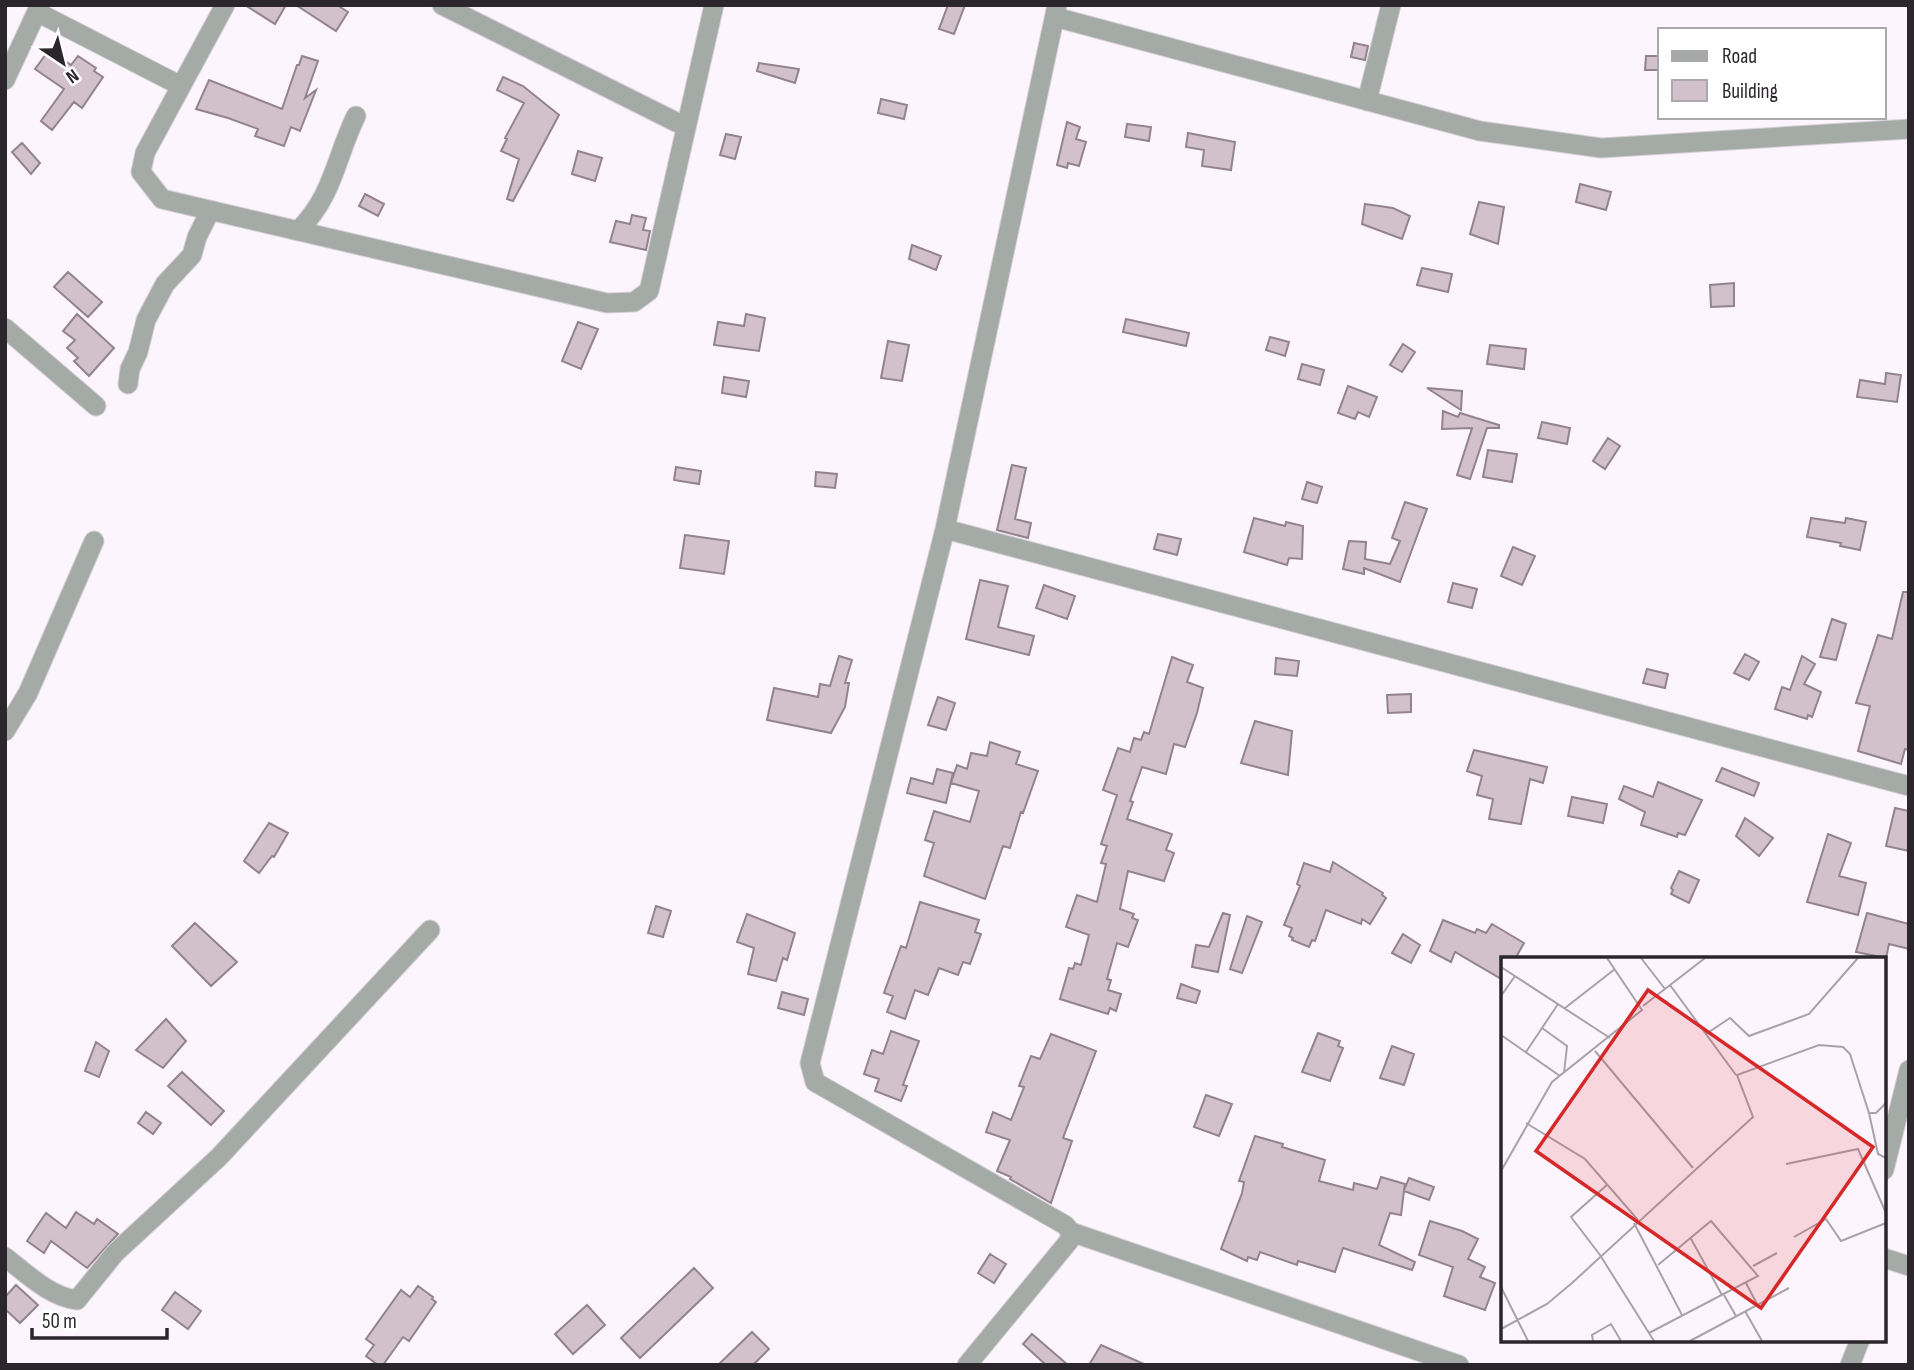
<svg xmlns="http://www.w3.org/2000/svg" width="1914" height="1370" font-family="'Sofia Sans Condensed',sans-serif">
<rect width="100%" height="100%" fill="#fdf5fd"/>
<path fill="#d2c1ca" stroke="#93838c" stroke-width="2" d="M245,5h41l-11,19z
M296,5h41l11,7 -12,19z
M948,5h17l-11,29 -15,-5z
M1354,43l14,3 -3,14 -14,-3z
M49,50l22,15 7,-9 18,12 -2,3 9,6 -21,31 -8,-6 -22,28 -11,-9 23,-32 -29,-20z
M302,56l16,5 -13,37 11,-8 -16,41 -9,-4 -7,19 -29,-10 3,-7 -30,-11 -32,-9 13,-29 73,29 15,-44h2z
M1646,56h14v14h-15z
M759,63l40,6 -4,14 -38,-12z
M503,77l20,9 36,29 -46,86 -6,-2 12,-40 -18,-8 6,-12 -2,-1 19,-35 -27,-13z
M881,99l26,6 -3,14 -26,-6z
M1067,122l13,5 -4,12 10,3 -7,24 -11,-3 -1,5 -10,-3z
M1127,124l24,3 -2,14 -24,-4z
M1188,133l47,9 -4,28 -29,-4 2,-16 -18,-3z
M726,134l15,3 -6,22 -15,-4z
M22,143l18,20 -9,11 -19,-22z
M578,151l24,7 -7,23 -23,-7z
M1580,184l31,8 -5,18 -30,-8z
M365,194l19,10 -6,12 -19,-10z
M1479,202l25,5 -6,37 -28,-10z
M1365,204l28,4 17,8 -8,23 -40,-15z
M632,215l14,3 -3,12 7,1 -4,19 -36,-8 6,-21 14,3z
M912,245l29,11 -5,14 -27,-11z
M1422,268l30,6 -4,18 -31,-7z
M68,272l34,30 -14,15 -34,-30z
M1734,283v23l-23,1 -1,-22z
M77,314l37,34 -25,28 -15,-15 4,-3 -11,-10 8,-8 -12,-9z
M746,314l19,4 -6,33 -45,-6 4,-23 26,4z
M1126,319l63,14 -3,13 -63,-14z
M578,322l20,7 -17,40 -19,-8z
M1270,337l19,5 -4,14 -19,-6z
M888,341l21,4 -7,36 -21,-3z
M1403,344l12,8 -13,20 -12,-7z
M1490,345l36,4 -2,20 -37,-5z
M1302,364l22,6 -4,15 -22,-6z
M1886,373l15,2 -4,27 -40,-5 3,-17 25,4z
M724,377l25,4 -3,16 -24,-4z
M1348,386l29,11 -8,20 -11,-5 -3,7 -17,-6z
M1427,388l35,3 -1,19z
M1443,411l15,6 2,-4 39,12v3h-12l-17,51 -13,-4 15,-47 -30,1z
M1542,422l28,6 -3,16 -29,-6z
M1608,438l12,8 -15,23 -12,-8z
M1488,450l29,4 -5,28 -29,-5z
M1012,465l14,3 -11,51 16,4 -3,15 -31,-8z
M676,467l25,4 -2,13 -25,-4z
M816,472l21,2 -2,14 -20,-2z
M1307,482l15,5 -5,16 -15,-4z
M1405,502l22,7 -27,73 -36,-14v6l-21,-5 6,-28 17,1 -1,17 25,5 10,-23 -8,-3z
M1254,518l31,8 1,-4 17,4 -1,33 -13,-1 -2,7 -43,-13z
M1811,518l34,5 1,-5 20,4 -6,28 -20,-4 1,-3 -34,-6z
M1158,534l23,5 -4,16 -23,-6z
M685,535l44,6 -5,33 -44,-6z
M1513,547l22,9 -13,29 -21,-9z
M980,580l28,6 -10,41 36,9 -5,19 -63,-16z
M1453,583l24,6 -5,19 -24,-6z
M1044,585l31,11 -8,23 -31,-11z
M1903,592h6v158l-4,-1 -4,15 -43,-13 12,-45 -14,-3 22,-68 14,4z
M1832,619l14,5 -10,36 -16,-3z
M1745,654l14,8 -10,18 -15,-7z
M839,656l13,4 -7,23h4l-4,24 -14,26 -64,-13 7,-32 44,9 2,-13 10,2z
M1802,656l13,8 -11,20 17,8 -9,25 -4,-2 -1,4 -32,-10 7,-22 8,3z
M1172,657l21,8 -6,17 16,6 -6,25 -12,34 -11,-3 -8,30 -24,-7 -12,34 3,1 -6,17 45,15 -6,16 8,3 -10,28 -36,-10 -8,38 14,5 -2,4 6,2 -10,27 -11,-4 -10,36 4,1 -3,10 13,4 -5,17 -6,-3 -2,6 -48,-15 9,-31 4,1 2,-6 6,2 8,-30 -23,-8 11,-32 20,7 9,-38 -5,-1 6,-17 -6,-2 16,-49 -14,-5 15,-42 12,4 4,-14 7,2 3,-8 5,2z
M1276,658l23,3 -2,15 -22,-2z
M1647,669l21,5 -3,14 -22,-5z
M1411,694v18l-23,1 -1,-18z
M938,697l17,6 -9,27 -18,-5z
M1255,721l37,10 -4,44 -47,-12z
M990,742l30,10 -4,12 22,7 -15,42 -2,-1 -11,36 -7,-2 -18,53 -61,-23 10,-33 -9,-3 9,-29 36,11 9,-31 -28,-8 6,-18 10,4 4,-16 16,3z
M1474,750l73,17 -4,16 -13,-4 -9,45 -32,-5 4,-20 -16,-4 5,-19 -15,-5z
M1722,768l37,15 -5,13 -38,-15z
M937,769l16,4 -7,30 -39,-10 4,-15 22,6z
M1658,782l44,18 -17,35 -7,-2 -1,4 -36,-12 4,-13 -26,-13 5,-13 29,11z
M1572,797l35,7 -4,19 -35,-7z
M1895,808l14,3v40l-23,-5z
M1745,818l28,20 -14,18 -23,-20z
M269,823l19,10 -14,24 -2,-1 -13,17 -15,-12z
M1828,834l23,9 -12,33 27,7 -8,32 -51,-13z
M1333,862l50,31 -1,2 4,3 -16,26 -8,-5 -1,5 -35,-14 -11,31 -3,-1 -3,7 -17,-7 1,-2 -4,-2 3,-8 -8,-3 16,-39 -3,-2 7,-21 26,9z
M1679,871l20,9 -10,23 -18,-9 2,-4 -2,-2z
M920,902l59,18 -4,12 6,2 -11,30 -7,-2 -5,13 -19,-7 -11,27 -13,-5 -10,29 -18,-7 6,-16 -9,-3 17,-47 5,2z
M656,906l15,5 -8,26 -15,-4z
M1223,913l7,2 -12,57 -26,-5 4,-22 13,2z
M1867,913l42,11v25l-20,-5 -3,14 -30,-6z
M747,914l48,19 -8,27 -4,-2 -7,23 -28,-7 6,-26 -17,-6z
M1247,916l15,6 -20,51 -12,-4z
M1443,920l32,13 2,-4 9,4 6,-9 32,19 -9,16h-12v21l-48,-28 -4,10 -21,-11z
M195,923l42,39 -26,24 -39,-40z
M1403,934l17,11 -9,18 -19,-10z
M1181,984l19,7 -4,12 -19,-5z
M782,992l26,7 -4,16 -26,-7z
M166,1019l20,22 -23,27 -27,-18z
M891,1031l28,10 -16,44 4,1 -6,15 -26,-10 4,-12 -15,-5 8,-24 11,4z
M1318,1033l22,8 -2,5 5,2 -13,33 -28,-9z
M1051,1034l45,17 -33,87 9,3 -21,62 -41,-24 1,-2 -14,-6 13,-31 -24,-8 7,-20 18,8 13,-33 -5,-1 12,-30 9,3z
M96,1042l13,9 -10,26 -14,-6z
M1392,1046l22,8 -10,31 -24,-7z
M182,1072l42,39 -13,14 -43,-39z
M1206,1095l26,9 -13,32 -25,-9z
M146,1112l15,11 -8,11 -15,-11z
M1255,1136l28,8 -1,3 43,13 -6,21 34,9 1,-7 23,6 4,-12 24,7 -1,6 5,-12 25,9 -5,13 -25,-9 -3,24 -11,-2 -11,32 36,17 -3,8 -69,-22 -8,24 -37,-11 -1,4 -37,-13 -3,8 -9,-3 -1,4 -26,-12 21,-56 2,-11 -5,-1z
M76,1212l18,12 3,-5 21,15 -31,34 -36,-27 -7,12 -17,-12 19,-28 20,15z
M1430,1221l32,10 16,8 -10,20 17,8 -5,10 15,6 -10,27 -41,-14 9,-29 -34,-12z
M990,1254l16,10 -12,19 -16,-10z
M694,1268l19,20 -73,70 -19,-20z
M16,1285l22,20 -18,18 -15,-14v-12z
M418,1286l15,11 -1,2 4,3 -27,39 -6,-4 -20,28h-5l-12,-9 8,-11 -8,-6 35,-49 9,7z
M175,1292l26,19 -13,18 -26,-19z
M587,1305l18,20 -32,29 -18,-20z
M752,1332l17,17 -16,16h-35z
M1032,1334l36,31h-22l-23,-21z
M1101,1345l45,20h-57z"/>
<g fill="none" stroke-linecap="round" stroke-linejoin="round">
<defs>
<path id="minor" d="M225,5l-80,148 -4,19 21,27 445,104 27,-1 15,-11 65,-286
M442,5l244,122
M37,12l144,74
M1055,17l425,114 121,17 308,-19
M5,80l35,-75
M1367,101l24,-96
M298,231c36,-36 37,-72 58,-115
M5,328l91,78
M128,384l2,-15 8,-17 8,-32 19,-36 27,-29 5,-18 13,-26
M945,529l964,257
M5,731l23,-38 66,-152
M1884,1170l25,-100
M1071,1232l388,133
M5,1257c21,16 45,40 72,43l38,-47 104,-96 211,-227
M1884,1258l25,8
M967,1365l102,-124 2,-9 -6,-7 -250,-143 -5,-19 135,-534 112,-524
M1850,1365l10,-25"/>
</defs>
<use href="#minor" stroke="#d7d0d7" stroke-width="21"/>
<use href="#minor" stroke="#a4aba7" stroke-width="19"/>
</g>
<g transform="translate(1501 957)">
<rect width="385" height="385" fill="#fdf5fd"/>
<path fill="none" stroke="#a9a2a9" stroke-width="2" d="M140,1l24,31M0,10l109,71M169,28l66,90M0,39l14,-20M142,49l62,-48M64,51l50,-39M41,71l25,18 -3,27M205,77l24,-16 19,18 60,-22 49,-56M0,78l59,41M94,94l98,117M25,95l32,-48M368,156l9,41 8,4M25,166l59,36 53,61M285,207l72,-15 28,64M0,214l51,-89 90,-72 -35,-52M107,227l-37,33 29,38 54,86M133,266l48,92M189,280l32,58M293,280l32,-18 15,22 45,-18M252,309l24,-13M245,326l11,21M0,330l27,54M223,338l12,21M244,354l17,30M0,372l46,-25 25,-21 181,-166 -16,-42 82,-30 24,2 7,7 19,59h7l10,-10M148,376l109,-57 -47,-55 -53,44M92,384l-1,-6 19,-11 10,17M189,384l99,-53"/>
<path fill="#d62828" fill-opacity="0.15" stroke="#d62828" stroke-width="3.5" d="M147,33l225,157 -112,161 -225,-157z"/>
<rect width="385" height="385" fill="none" stroke="#2a262b" stroke-width="3.5"/>
</g>
<rect width="1914" height="1370" fill="none" stroke="#2a262b" stroke-width="14"/>
<rect x="1658" y="28" width="228" height="91" fill="#ffffff" stroke="#aaa8aa" stroke-width="2"/>
<rect x="1672" y="51" width="35" height="10" fill="#a4aba7" stroke="#aaa8aa" stroke-width="2"/>
<text x="1722" y="63" font-size="21" fill="#2a262b">Road</text>
<rect x="1672" y="80" width="35" height="21" fill="#d2c1ca" stroke="#aaa8aa" stroke-width="2"/>
<text x="1722" y="98" font-size="21" fill="#2a262b">Building</text>
<g transform="translate(63 63) rotate(145)" stroke="#ffffff" stroke-width="5" paint-order="stroke">
<path d="M0-5L12 26L0 18L-12 26Z" fill="#2a262b"/>
<text y="-10" font-size="19" font-weight="bold" text-anchor="middle" fill="#2a262b">N</text>
</g>
<path d="M32 1328v10h135v-10" fill="none" stroke="#2a262b" stroke-width="3.5"/>
<text x="42" y="1328" font-size="21" fill="#2a262b" stroke="#ffffff" stroke-width="5" paint-order="stroke">50 m</text>
</svg>
